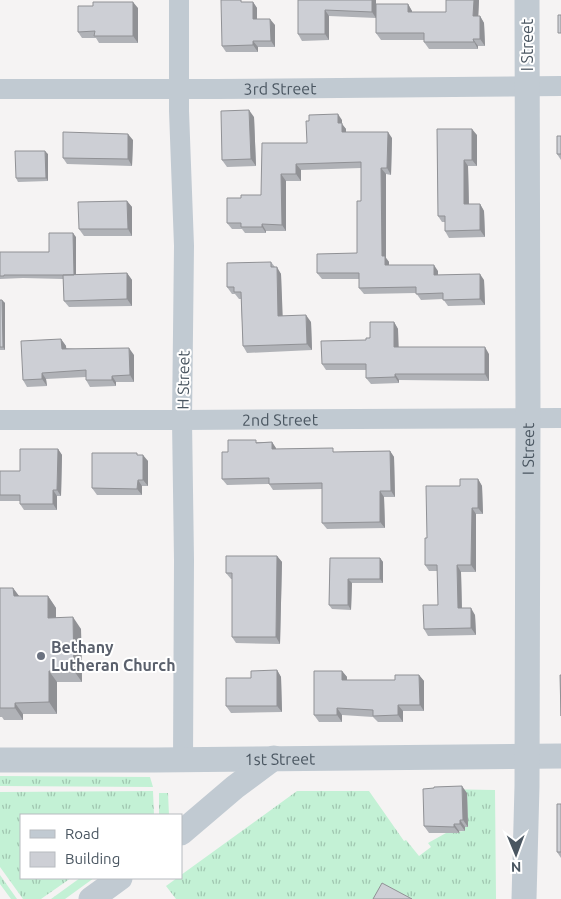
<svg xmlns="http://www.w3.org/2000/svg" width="561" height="899" font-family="Ubuntu,sans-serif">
<defs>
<pattern id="grass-tufts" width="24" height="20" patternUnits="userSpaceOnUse" patternTransform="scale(1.25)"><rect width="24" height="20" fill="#c3f1d5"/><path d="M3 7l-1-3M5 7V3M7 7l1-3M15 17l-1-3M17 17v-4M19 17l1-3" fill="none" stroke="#a0c6b0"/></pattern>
</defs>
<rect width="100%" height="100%" fill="#f5f3f3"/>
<path fill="url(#grass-tufts)" d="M0,776l150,1 3,10 -153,-1z
M437,789l58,1 1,109h-320l-10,-13 11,-8h4v-3l116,-84h72l35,50 2,-1 13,16 12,-9 -3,-4 18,-10 18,-2 1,-4h3z
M153,791l1,24h-133v63h50l-30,21h-18l-23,-32v-75z
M159,793h9l1,22h-10z
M0,875l17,24h-6l-11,-15z
M80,878h14l-29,21h-14z"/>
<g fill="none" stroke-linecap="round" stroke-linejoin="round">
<g stroke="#c1cad2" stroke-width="20">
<path d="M179,0v111l5,135 -2,174 2,140 -1,200"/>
<path id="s1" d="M0,89h216l345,-3"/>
<path id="s2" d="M0,420h182l379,-2"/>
</g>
<g stroke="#c1cad2" stroke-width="25">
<path id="s3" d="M0,760h155l406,-4"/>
<path d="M181,833l54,-46 39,-29"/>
<path d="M91,899l29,-21"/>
<path id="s4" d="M524,899l3,-113 1,-369 -1,-417"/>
</g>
</g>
<path fill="#b0b2b7" d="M298,0h78v18l-47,-2v24l-27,1 -4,-7z
M446,0h33l-1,16h2l4,7 1,23h-7v3h-49l-5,-7v-2h-43l-5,-7 32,-29 4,7v1h34z
M246,2h7l4,6v11l18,6v22h-17v5h-32l-4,-6z
M138,8v35h-39l-3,-5h-14l-4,-6z
M254,117l2,49 -29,1 -5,-7z
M342,120v4l4,5v3l46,6 -1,37 -5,-1v84l3,4v3l49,6v4l46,5 1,25 -37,1 -5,-7 -22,1 -5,-7 -52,1 -5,-6v-9h-37l-5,-6 40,-20 4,-52v-33l-60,2v11h-15v50h-20v2h-21l-3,-4h-10l-5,-6 14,-25 20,-3 46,-52z
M437,129l40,6v31h-9l1,38h11l4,7 1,26 -36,1 -4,-7v-9h-3l-4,-6z
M133,140l-1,26 -65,-2 -4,-6z
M48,154v27l-30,1 -2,-4z
M557,154h4v6z
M127,201l5,6v29h-48l-5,-7z
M76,237v38l51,-2 5,7v26l-63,1 -5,-6 -1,-22 -40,-1 -23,1v-27h49z
M271,262l4,5 6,7 1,42 29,6 1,28 -65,3 -4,-7 -2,-47h-2l-4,-5h-3l-5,-7z
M0,300h2l3,3v47h-5z
M394,322l4,7v18l91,7v27l-90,-1v3l-28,1 -5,-6v-8h-40l-4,-6 44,-24z
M61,339l5,7v2l68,7v27h-18v4l-26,1 -4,-7v-3l-40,2 1,7 -20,1 -4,-7z
M257,442h15l4,7 60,3 54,-1 4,6 1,40h-11l1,31 -58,1 -5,-6v-34l-49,1 -4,-6 -42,1 -5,-6 6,-27z
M58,449l4,6 -1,41h-4v14h-33l-4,-6v-3h-20v-30h20z
M138,455l10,6v25h-6v9h-45l-5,-7z
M478,479l4,7 1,28h-7v58h-15l1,36 13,7 1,20 -48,1 -4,-7 14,-24v-34h-9l-4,-6 35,-79z
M277,556l5,6 -2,82 -44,-1 -4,-6v-58h-1l-5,-6z
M330,558h50l3,4v21h-31l-1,27 -19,-1 -3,-4z
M0,588h13l6,8h29l8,12v10l25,11 1,53h-25v32h-34v6h-19l-2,-3h-2z
M277,670l4,7 1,35 -51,1 -5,-7z
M342,671l5,6v3h48l24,-5 5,6v30h-21v11h-25l-5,-5 -31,-2v7h-23l-5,-7z
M467,793l1,34h-3v4h-6v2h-30l-5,-7z
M561,804v54l-4,-6z"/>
<path fill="#909195" d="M372,0h4v18l-4,-6z
M474,0h5l-1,23 -5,-7z
M133,2l5,6v35l-5,-7z
M253,2l4,6v17l-4,-6z
M408,4l4,7v8l-4,-7z
M325,10l4,6v24l-4,-6z
M480,16l4,7 1,23 -5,-7z
M270,19l5,6v22l-4,-6z
M473,39l5,7v3l-4,-7z
M253,41l5,6v5l-5,-7z
M249,110l5,7 2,49 -5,-7z
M338,114l4,6v4l4,5v9l-4,-6 -4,-9z
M472,129l5,6v31l-5,-6z
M388,132l4,6 -1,37 -4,-7z
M128,134l5,6 -1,26 -4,-7z
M45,151l3,3v27l-2,-3z
M464,160l4,6 1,45 -5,-7z
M296,164l5,6v11l-5,-7z
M381,168l5,6v84l3,4v10l-4,-7 -3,-9z
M281,174l5,7v50l-4,-6z
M127,201l5,6v29l-4,-7z
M480,204l4,7 1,26 -5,-7z
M262,224l4,7v2l-4,-6z
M73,233l3,4v42l-2,-4z
M434,265l4,6v10l-4,-6z
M277,267l4,7 2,49 -5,-7z
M127,273l5,7v26l-5,-7z
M480,274l4,6 1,25 -5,-6z
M2,300l3,3v47l-2,-3z
M306,315l5,7 1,28 -5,-6z
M394,322l4,7 1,25 -5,-7z
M61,339l5,7 1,9 -5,-6z
M485,347l4,7v27l-4,-7z
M129,348l5,7v27l-4,-7z
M42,373l4,6 1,7 -5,-7z
M395,374l4,6v3l-4,-6z
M112,376l4,6v4l-4,-6z
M272,442l4,6v7l-4,-6z
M58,449l4,6 -1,41 -4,-6z
M390,451l4,6 1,40 -4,-6z
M143,455l5,6v25l-5,-6z
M478,479l4,7 1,28 -5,-6z
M138,480l4,6v9l-5,-6z
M53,490l4,6v14l-4,-6z
M380,491l4,6 1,31 -5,-6z
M472,508l4,6v58l-5,-7z
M277,556l5,6 -2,82 -4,-7z
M380,558l3,4v21l-3,-4z
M457,565l4,7 1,43 -4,-7z
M348,579l4,4 -1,27 -3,-5z
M13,588l9,12 -8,-4z
M48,596l8,12v22l-8,-12z
M471,608l4,7 1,20 -5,-7z
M73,617l8,12 1,53 -8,-11z
M277,670l4,7 1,35 -5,-6z
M49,671l8,11v32l-8,-12z
M342,671l5,6v10l-5,-7z
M419,675l5,6v30l-4,-6z
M15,703l8,11v6l-8,-12z
M398,705l5,6v11l-5,-7z
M337,708l5,7v7l-5,-7z
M462,786l5,7 1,34 -5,-7z
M460,820l5,7v4l-5,-7z
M454,824l5,7v2l-5,-6z"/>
<path fill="#cdcfd5" stroke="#909195" d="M221,0h20v2h12v17h17l1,22h-18v4l-31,1z
M298,0h74v12l-47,-2v24h-27z
M446,0h28l-1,16h7v23h-7l1,3h-50v-9h-48v-29h32v8h38z
M93,2h40v34h-39l1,-5 -17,1v-26h15z
M558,15h3v18h-3z
M249,110l2,49 -29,1 -1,-49z
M338,114v9h4v9h46l-1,36h-6l1,88h3v9h49v10l46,-1v25l-37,1v-7l-27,1v-7l-57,1v-15h-42v-19l40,-1v-52h4v-39l-65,2v10h-15l1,51 -20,-1v3h-21v-4h-14v-25h14v-3h20l1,-52h45l-1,-22h3v-6z
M437,129h35v31h-8v44h16v26l-35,1v-15h-7z
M63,132l65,2v25l-65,-1z
M557,136h4v18h-4z
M15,151h30l1,27h-30z
M127,201l1,28h-49l-1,-27z
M49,233h24l1,42h-70v1h-4v-24h49z
M271,262v5h6l1,49 28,-1 1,29 -64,2 -2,-54h-7v-5h-7v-24z
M127,273v26l-63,2 -1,-26z
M0,300h2l1,47h-3z
M370,322h24v25h91v27h-90v3l-29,1v-14h-44l-1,-23 45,-1v-2h4z
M61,339l1,10 67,-1 1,27 -18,1v4h-26v-10l-44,3v6l-19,1 -2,-39z
M228,440h28v3l16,-1v7l61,-1v4l57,-1 1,40h-11v31l-58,1v-40l-53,1v-6l-47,1v-27h6z
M20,449h38l-1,41h-4v14h-33v-9h-20v-24h20z
M92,453h45v2h6v25h-5l-1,9 -45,-1z
M460,479h18v29h-6l-1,57h-14l1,43h13v20l-47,1 -1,-24h15l-1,-40h-12v-27h2l-1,-52h34z
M226,556h51l-1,81h-44v-64h-6z
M330,558h50v21h-32v26h-19z
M0,588h13l1,8h34v22l25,-1 1,54h-25v31l-34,1v5h-15z
M277,670v36h-51v-28h25v-7z
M314,671h28v9h53v-5h24l1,30h-22v10l-25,1v-6l-36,-2v7h-23z
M560,675h1v41z
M462,786l1,34h-3v4h-6v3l-30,-1 -1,-37 11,-1v-1z
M557,804h4v48h-4z
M382,883l30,16h-39z"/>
<circle fill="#6b7280" stroke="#fff" stroke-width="2" cx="41" cy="656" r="5"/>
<g text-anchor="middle" stroke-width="4" stroke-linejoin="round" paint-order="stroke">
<g font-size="16" fill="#4a5661" stroke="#fff">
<text transform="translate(527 45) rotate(-90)" y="6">I Street</text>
<text dy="6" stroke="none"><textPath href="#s1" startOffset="280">3rd Street</textPath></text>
<text transform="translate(183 380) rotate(-89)" y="6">H Street</text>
<text dy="6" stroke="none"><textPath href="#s2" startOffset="280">2nd Street</textPath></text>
<text dy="6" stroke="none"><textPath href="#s4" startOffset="450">I Street</textPath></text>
<text dy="6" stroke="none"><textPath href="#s3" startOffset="280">1st Street</textPath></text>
</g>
<g font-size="16" font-weight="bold" fill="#5b616d" stroke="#fff" text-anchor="start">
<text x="51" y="653">Bethany<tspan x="51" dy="18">Lutheran Church</tspan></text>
</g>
</g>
<rect x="20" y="814" width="162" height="65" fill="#ffffff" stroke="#b7bbc0"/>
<rect x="30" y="830" width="25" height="8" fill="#c1cad2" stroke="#b7bbc0"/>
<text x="65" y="839" font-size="15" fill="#4a5661">Road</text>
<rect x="30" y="852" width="25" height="15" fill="#cdcfd5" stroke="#b7bbc0"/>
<text x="65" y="864" font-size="15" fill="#4a5661">Building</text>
<g transform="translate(516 854) rotate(179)" stroke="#ffffff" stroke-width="4" paint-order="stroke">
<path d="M0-4L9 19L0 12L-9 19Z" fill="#4a5661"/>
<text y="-8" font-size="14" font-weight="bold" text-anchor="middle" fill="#4a5661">N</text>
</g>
</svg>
